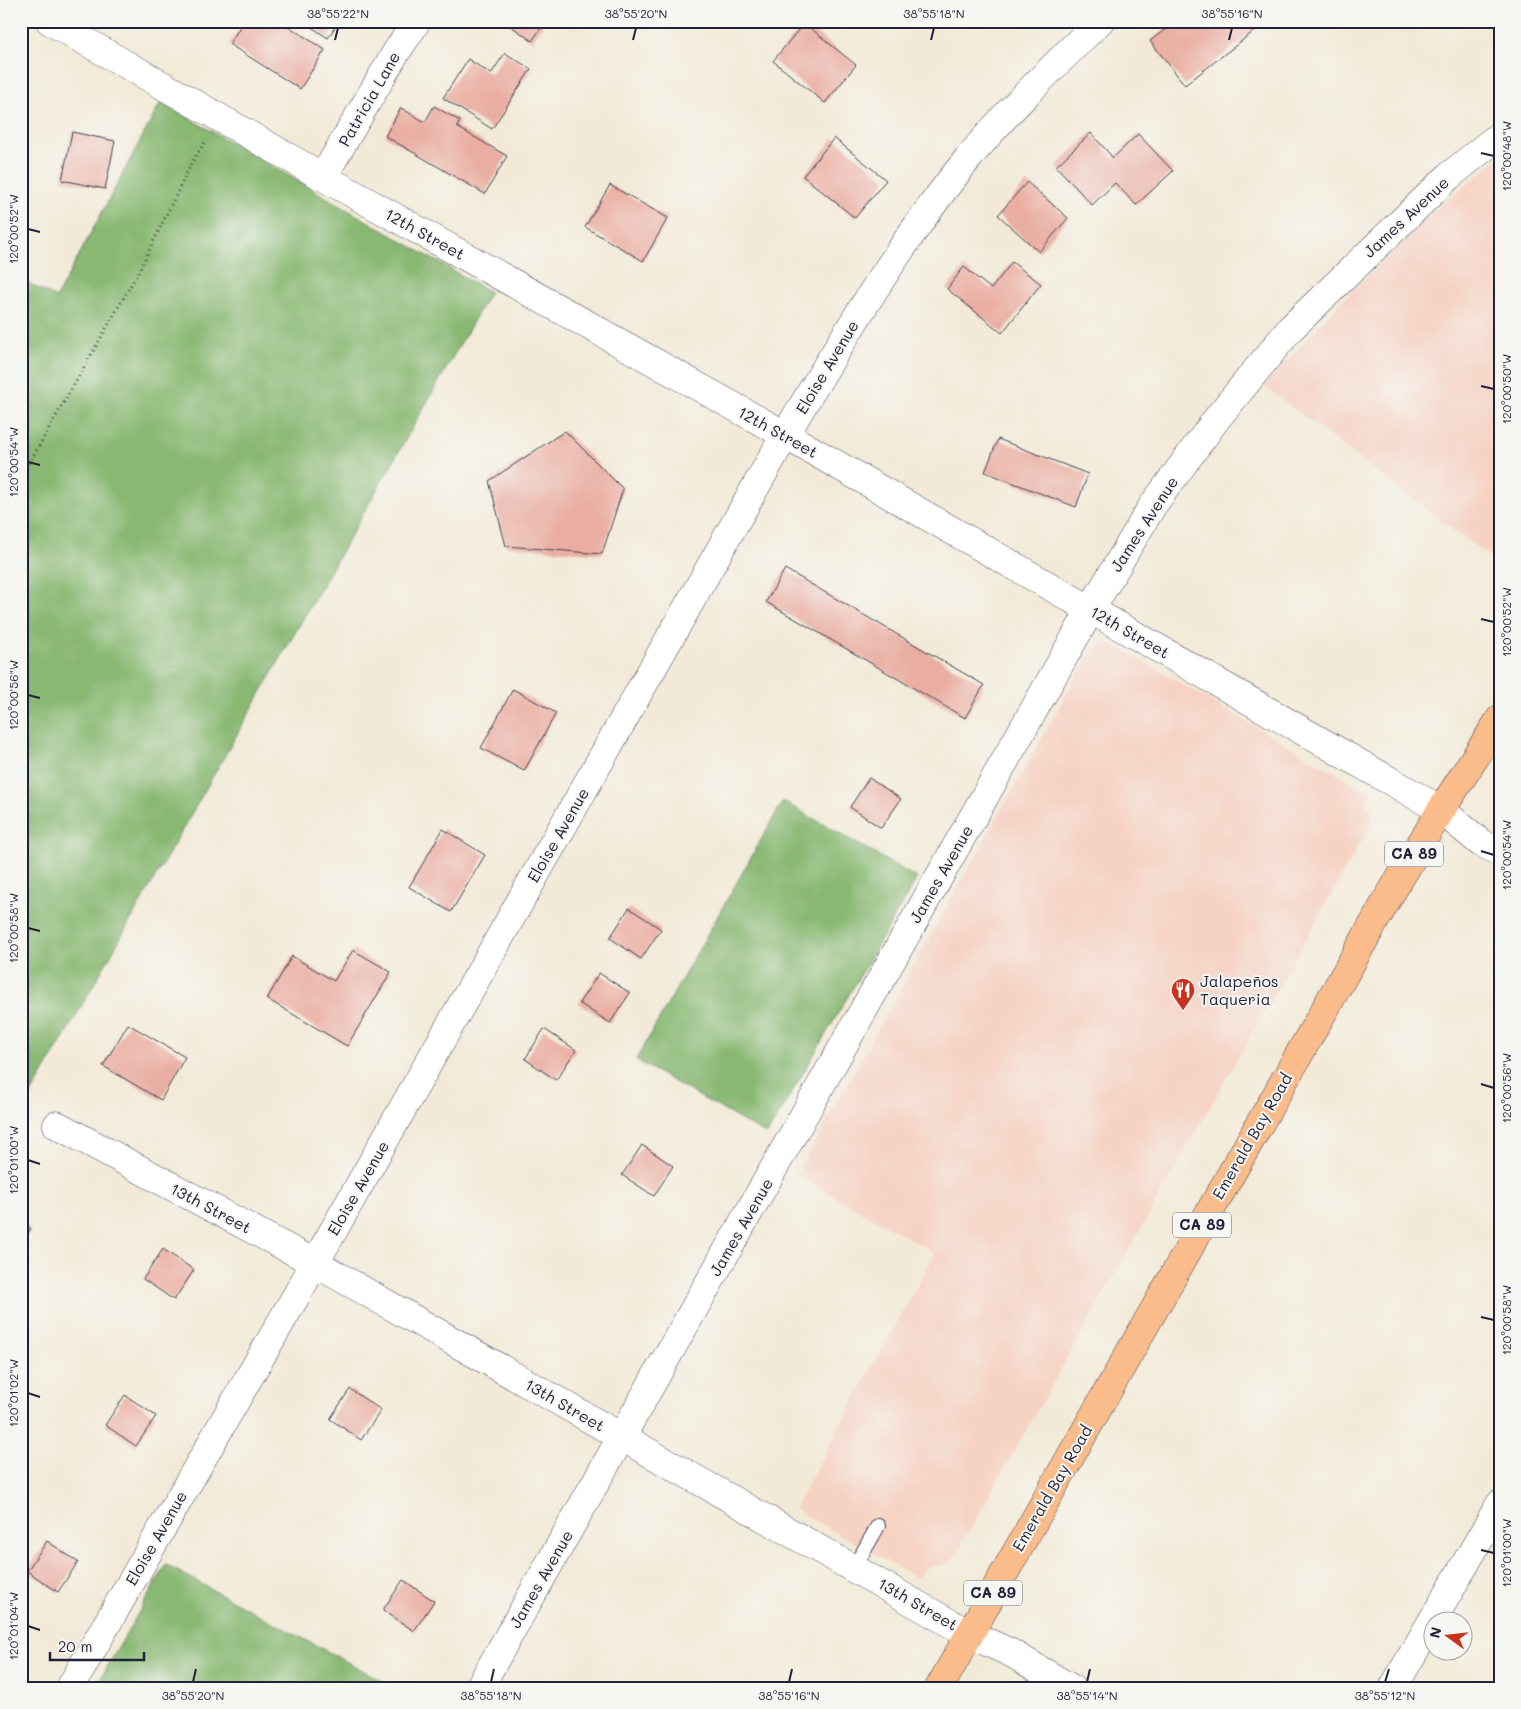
<svg xmlns="http://www.w3.org/2000/svg" width="1521" height="1709" font-family="Mali,sans-serif">
<rect width="100%" height="100%" fill="#f6f6f2"/>
<filter id="ink" filterUnits="userSpaceOnUse"><feTurbulence type="fractalNoise" baseFrequency=".02" numOctaves="2"/><feDisplacementMap in="SourceGraphic" scale="10" xChannelSelector="R" yChannelSelector="G"/><feConvolveMatrix kernelMatrix="1 2 1 2 8 2 1 2 1" color-interpolation-filters="sRGB"/></filter>
<filter id="wash" filterUnits="userSpaceOnUse"><feTurbulence type="fractalNoise" baseFrequency=".0096" numOctaves="4" result="noise"/><feDisplacementMap in="SourceGraphic" scale="20" xChannelSelector="R" yChannelSelector="G"/><feGaussianBlur stdDeviation="1.12" result="paint"/><feColorMatrix in="noise" values="0 0 0 0 0 0 0 0 0 0 0 0 0 0 0 0 0 1.4 0 .05"/><feComposite in="paint" operator="in"/></filter>
<g filter="url(#wash)">
<rect width="100%" height="100%" fill="#f2ead7"/>
<path fill="#f6d2c3" d="M1500,157v408l-236,-179 93,-101 65,-64z
M1105,642l20,9 247,143 -6,8 7,12 -4,14 -419,736 -25,4 -8,10 -123,-69 141,-256 -139,-78 295,-524z"/>
<path fill="#88b872" stroke="#556d56" d="M161,102l329,190 -469,820v-833l35,19z
M783,801l134,77 -150,257 -131,-75z
M166,1565l230,123h-301z"/>
<g id="blocks">
<path fill="#eaada1" d="M244,21h36l45,29 -25,39 -71,-45z
M302,21h37l-11,17z
M504,21h42l-14,20z
M1176,21h91l-82,64 -35,-44z
M804,23l52,42 -31,38 -52,-42z
M505,53l26,16 -39,60 -49,-31 25,-39 23,15z
M434,106l26,15 -3,6 50,29 -22,38 -100,-58 16,-28 24,14z
M72,132l43,9 -10,48 -43,-9z
M1091,133l22,25 25,-24 35,37 -37,34 -21,-22 -23,22 -36,-39z
M834,138l52,42 -31,38 -52,-42z
M1027,182l41,36 -29,34 -41,-37z
M610,185l58,33 -25,43 -58,-34z
M1012,262l29,22 -39,49 -55,-44 17,-22 27,22z
M565,431l58,58 -21,65 -96,-8 -17,-65z
M998,439l90,35 -12,33 -91,-35z
M785,569l199,116 -19,33 -199,-116z
M513,689l43,24 -32,58 -43,-23z
M869,778l32,21 -20,29 -31,-21z
M443,829l42,26 -34,57 -42,-25z
M629,908l32,21 -20,30 -31,-21z
M353,950l38,22 -44,74 -80,-47 25,-43 42,25z
M599,973l31,20 -20,30 -31,-20z
M128,1024l57,33 -24,43 -58,-34z
M544,1029l32,21 -20,30 -31,-21z
M642,1145l31,21 -19,30 -32,-21z
M21,1222l10,7 -10,14z
M163,1249l31,21 -20,30 -31,-21z
M350,1389l31,21 -20,30 -31,-21z
M125,1395l31,21 -20,30 -31,-21z
M47,1541l31,21 -20,30 -31,-21z
M403,1580l31,21 -20,30 -31,-21z"/>
</g>
</g>
<g filter="url(#ink)">
<use href="#blocks" fill-opacity="0" stroke="#414052" stroke-width="1"/>
<g fill="none" stroke-linecap="round" stroke-linejoin="round">
<defs>
<path id="service" d="M854,1568l24,-42"/>
<path id="minor" d="M323,177l72,-123 22,-33
M1441,810l40,33 19,9
M57,1125l258,138 654,371
M70,1688l245,-425 470,-828c57,-94 112,-189 181,-274 41,-50 88,-95 134,-140
M479,1688l612,-1079 62,-104 65,-88 73,-89 158,-152 51,-41
M1393,1688l107,-184"/>
<path id="tertiary" d="M50,21l273,156 462,258 656,375
M969,1634l42,19 60,35"/>
<path id="primary" d="M939,1688l449,-790 53,-88 59,-91"/>
</defs>
<use href="#service" stroke="#414052" stroke-width="16"/>
<use href="#minor" stroke="#414052" stroke-width="29"/>
<use href="#tertiary" stroke="#414052" stroke-width="29"/>
<use href="#primary" stroke="#414052" stroke-width="29"/>
<path stroke="#414052" stroke-width="3" stroke-dasharray="1 4" stroke-linecap="butt" d="M21,482l6,-15 112,-196 53,-109 13,-20"/>
<use href="#service" stroke="#fff" stroke-width="14"/>
<use href="#minor" stroke="#fff" stroke-width="28"/>
<use href="#tertiary" stroke="#fff" stroke-width="28"/>
<use href="#primary" stroke="#fabc8b" stroke-width="28"/>
</g>
</g>
<path fill="none" stroke="#22223b" stroke-width="2" d="M335,40l3,-12M633,40l3,-12M931,40l3,-12M1229,40l3,-12M1481,153l13,3M28,229l12,3M1481,386l13,3M28,462l12,3M1481,619l13,3M28,695l12,3M1481,851l13,4M28,928l12,3M1481,1084l13,4M28,1160l12,4M1481,1317l13,3M28,1393l12,4M1481,1550l13,3M28,1626l12,4M193,1682l3,-13M491,1682l3,-13M789,1682l3,-13M1087,1682l3,-13M1385,1682l4,-13"/>
<defs>
<symbol id="restaurant-pin" viewBox="-11 -11 22 30"><path d="M0 17L-7.5 6A9.5 9.5 0 1 1 7.5 6Z" fill="#c8321e" stroke="#f6f6f2"/><path d="M-5-6h1v4h1v-4h1v4h1v-4h1v5L-1.5 .5V6h-2V.5L-5-1ZM5-6V6H3V1.5H1.5Q1.5-4 5-6Z" fill="#fff"/></symbol>
</defs>
<g fill-rule="evenodd">
<use href="#restaurant-pin" x="1169" y="976" width="28" height="38"/>
</g>
<g text-anchor="middle" stroke-width="4" stroke-linejoin="round" paint-order="stroke">
<g fill="#f6f6f2" stroke="#626272" stroke-width="1">
<rect x="1385" y="841.5" width="58" height="25" rx="4"/>
<rect x="1173" y="1212.5" width="58" height="25" rx="4"/>
<rect x="964" y="1580.5" width="58" height="25" rx="4"/>
</g>
<g font-size="15" font-weight="bold" fill="#22223b">
<text x="1414" y="859">CA 89</text>
<text x="1202" y="1230">CA 89</text>
<text x="993" y="1598">CA 89</text>
</g>
<g font-size="16" fill="#22223b" stroke="#f6f6f2">
<text transform="translate(369 99) rotate(-60)" y="6">Patricia Lane</text>
<text transform="translate(1406 217) rotate(-43)" y="6">James Avenue</text>
<text transform="translate(425 234) rotate(29)" y="6">12th Street</text>
<text transform="translate(827 367) rotate(-59)" y="6">Eloise Avenue</text>
<text transform="translate(778 432) rotate(29)" y="6">12th Street</text>
<text transform="translate(1144 524) rotate(-57)" y="6">James Avenue</text>
<text transform="translate(1130 632) rotate(30)" y="6">12th Street</text>
<text transform="translate(558 835) rotate(-60)" y="6">Eloise Avenue</text>
<text transform="translate(941 874) rotate(-60)" y="6">James Avenue</text>
<text transform="translate(1252 1136) rotate(-60)" y="6">Emerald Bay Road</text>
<text transform="translate(358 1188) rotate(-60)" y="6">Eloise Avenue</text>
<text transform="translate(211 1208) rotate(28)" y="6">13th Street</text>
<text transform="translate(741 1227) rotate(-60)" y="6">James Avenue</text>
<text transform="translate(565 1405) rotate(30)" y="6">13th Street</text>
<text transform="translate(1052 1488) rotate(-60)" y="6">Emerald Bay Road</text>
<text transform="translate(156 1538) rotate(-60)" y="6">Eloise Avenue</text>
<text transform="translate(541 1579) rotate(-60)" y="6">James Avenue</text>
<text transform="translate(918 1604) rotate(30)" y="6">13th Street</text>
</g>
<g font-size="16" fill="#22223b" stroke="#f6f6f2" text-anchor="start">
<text x="1200" y="987">Jalapeños<tspan x="1200" dy="18">Taqueria</tspan></text>
</g>
</g>
<rect width="1521" height="1709" fill="none" stroke="#f6f6f2" stroke-width="55"/>
<g transform="translate(1448 1636) rotate(285)"><circle r="24" fill="#f6f6f2" stroke="#a1a1a9"/>
<path d="M0-4L9 19L0 12L-9 19Z" fill="#c8321e"/>
<text y="-8" font-size="14" font-weight="bold" text-anchor="middle" fill="#22223b">N</text>
</g>
<path d="M50 1652v8h94v-8" fill="none" stroke="#22223b" stroke-width="2.5"/>
<text x="58" y="1652" font-size="15" fill="#22223b" stroke="#f6f6f2" stroke-width="4" paint-order="stroke">20 m</text>
<rect x="28" y="28" width="1466" height="1654" fill="none" stroke="#22223b" stroke-width="2"/>
<g font-size="12" text-anchor="middle" fill="#22223b">
<text x="338" y="18">38°55'22"N</text>
<text x="636" y="18">38°55'20"N</text>
<text x="934" y="18">38°55'18"N</text>
<text x="1232" y="18">38°55'16"N</text>
<text transform="translate(1507 156) rotate(-90)" y="4">120°00'48"W</text>
<text transform="translate(14 229) rotate(-90)" y="4">120°00'52"W</text>
<text transform="translate(1507 389) rotate(-90)" y="4">120°00'50"W</text>
<text transform="translate(14 462) rotate(-90)" y="4">120°00'54"W</text>
<text transform="translate(1507 622) rotate(-90)" y="4">120°00'52"W</text>
<text transform="translate(14 695) rotate(-90)" y="4">120°00'56"W</text>
<text transform="translate(1507 855) rotate(-90)" y="4">120°00'54"W</text>
<text transform="translate(14 928) rotate(-90)" y="4">120°00'58"W</text>
<text transform="translate(1507 1088) rotate(-90)" y="4">120°00'56"W</text>
<text transform="translate(14 1160) rotate(-90)" y="4">120°01'00"W</text>
<text transform="translate(1507 1320) rotate(-90)" y="4">120°00'58"W</text>
<text transform="translate(14 1393) rotate(-90)" y="4">120°01'02"W</text>
<text transform="translate(1507 1553) rotate(-90)" y="4">120°01'00"W</text>
<text transform="translate(14 1626) rotate(-90)" y="4">120°01'04"W</text>
<text x="193" y="1700">38°55'20"N</text>
<text x="491" y="1700">38°55'18"N</text>
<text x="789" y="1700">38°55'16"N</text>
<text x="1087" y="1700">38°55'14"N</text>
<text x="1385" y="1700">38°55'12"N</text>
</g>
</svg>
